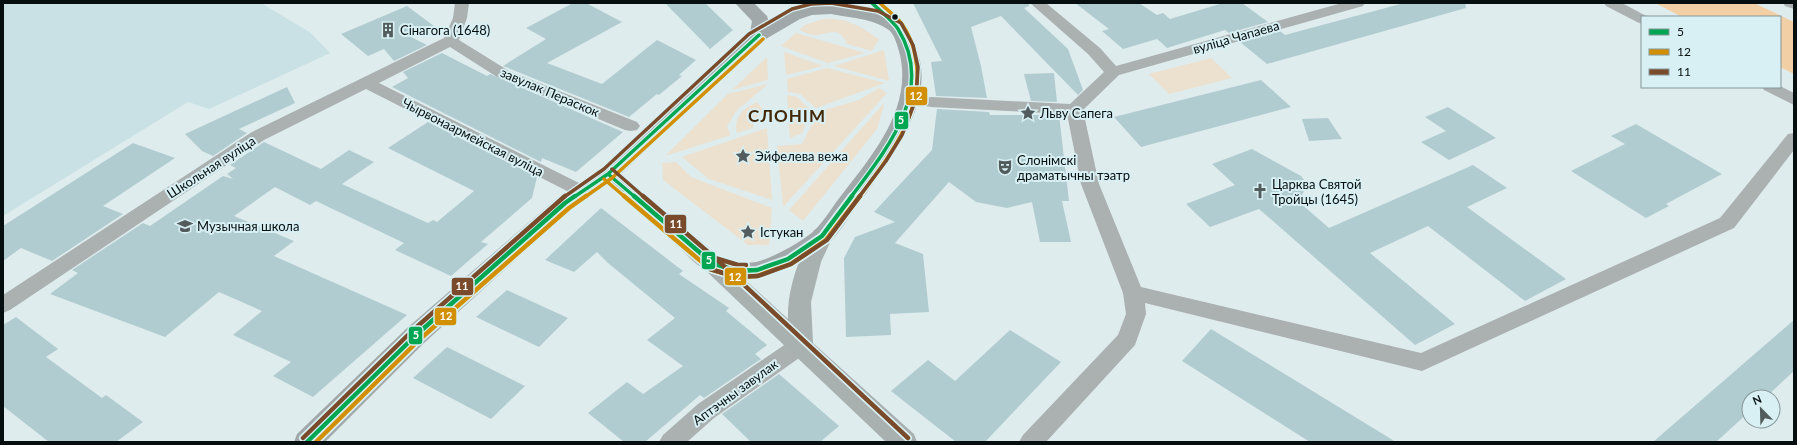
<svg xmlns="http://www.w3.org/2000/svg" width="1797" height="445" font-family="Lato,sans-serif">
<rect width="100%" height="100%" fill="#deecee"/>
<path fill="#c9e1e4" d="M3,3h258l50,30 19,20 -121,56 -21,-7 -185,114z"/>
<path fill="#ece0ce" d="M823,19c26,-1 35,6 56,20l-7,12 -25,-7c-10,-20 -17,-9 -33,-9 -4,0 -11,-4 -15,-5l6,-5z
M796,33l69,20 -37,10 -47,-17z
M884,50l5,31 -55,-15z
M784,52l39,14 -37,9z
M767,57l1,23 -36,10z
M1211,58l21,20 -63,16 -20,-20z
M827,68l58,15 -69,25 -16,-14 -12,-2 -1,-13z
M768,84l-32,27 -9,16 4,8 -66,21 63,-62z
M879,88l8,5 -104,114 -6,-61 25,-2 16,-32 41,-12z
M787,95l10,2 13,13 -13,4 -4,-4 -5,-2z
M757,102l7,9c-6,5 -11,9 -11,17l-16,5c-4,-16 6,-25 20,-31z
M885,102l-8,27 -74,92 -14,-11z
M810,113l-8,20 -12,5 -2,-17z
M767,128l5,72 -63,-21 -27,-22z
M676,162l15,15 81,31 -3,37h-21l-85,-65 -1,-17z"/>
<path fill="#f2cfa4" d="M1655,3h99l40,19v52l-14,-7v-50h-98z"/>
<path fill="#b1ccd0" d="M573,3h13l36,19 -75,41 55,21 55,-44 39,20 -17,15 3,1 -23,19 -2,-1 -28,23 -126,-51 43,-27 -20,-11z
M665,3h40l28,27 -23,19z
M913,3h116v3l-5,2 44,41 15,41 -5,5 -77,-79 -30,11 10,39 6,32 -51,-2 -5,-34 11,-1z
M1075,3h64l18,12 6,-2 7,6 53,-16h19l26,19 -39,11 -4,-3 -58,18 -10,-9 -34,10 -21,-18 7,-2z
M1404,3h61l1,5 -199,56 -27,-22 40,-11 5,4z
M407,6l27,20 -23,11 16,8 -33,16 -10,-12 -16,7 -27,-22z
M442,53l45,23 3,-2 133,58 -47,40 -34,-14 -1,4 -149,-75 16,-9 -5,-6z
M1054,73l3,29 -26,-1 -7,-27z
M1261,80l30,27 -150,40 -27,-30z
M287,87l8,16 -56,26 8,4 -34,23 -11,-5 -17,-17z
M1448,107l48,31 -47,22 -28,-18 25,-11 -21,-14z
M937,109l52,3 1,3h69l10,86h-7l9,41h-31l-8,-40 -25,6 -31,-6 -27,-20 -54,61 28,11 6,58 -39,2 1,21 -45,2 -2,-79 11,-21 40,-15 -21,-10 58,-62z
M1328,118l14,21 -33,2 -7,-22z
M428,122l109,55 -5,21 -51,44 7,2 -37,32 -56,-26 9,-7 -88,-42 -6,4 -35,-18 -41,29 60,25 -20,15 133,59 -94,82 -40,-21 18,-14 -58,-27 29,-24 -43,-19 -54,45 -115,-43 28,-21 -6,-3 71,-47 7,3 73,-50 10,3 -6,-5 9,-6 -6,-3 34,-23 57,27 28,-19 25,12 -32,22 86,39 5,-3 4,2 37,-31 -86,-43z
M1636,124l86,50 -56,30 3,2 -23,12 -75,-47 54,-27 -14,-8z
M133,143l42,15 -72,48 20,8 -71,47 -31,-13 -18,13v-35z
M1252,149l49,27 6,8 -8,18 30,26 144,-63 34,23 -40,19 99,72 -41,22 -97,-75 -58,27 85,71 -40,21 -156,-136 -49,18 -24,-23 49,-19 -23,-21z
M601,208l82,63 -4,3 50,34 -3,3 41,34 -12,9 6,5 -57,39 -4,-3 -55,47h-21l-36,-29 39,-31 16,12 40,-28 -36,-26 28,-22 -67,-55 -11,-11 -23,20 -29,-12z
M507,290l61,28 -29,29 -63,-30z
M16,317l42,32 -12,8 56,41 4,-3 37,27 -27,20h-67l-46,-36v-81z
M1794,320v51l-28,26h-17v15l-33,30h-63z
M1211,329l185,113h-86l-128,-81z
M1010,330l51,32 -76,80h-29l-65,-51 37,-31 27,21z
M447,347l78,39 -34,33 -78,-41z
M779,374l60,52 -19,16h-69l-29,-28z"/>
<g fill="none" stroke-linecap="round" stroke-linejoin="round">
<path fill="#abb0b1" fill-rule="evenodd" d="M455,3h14l-2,15 -8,22 50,31 128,51 3,4 -3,4 -6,1 -6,-1 -128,-53 -47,-30 -71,36 208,104 3,4 -3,4 -6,2 -6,-2 -209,-106 -102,51 -254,170 -7,3v-18l249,-163 192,-94 9,-20z
M1030,3h16l54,45 16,18 226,-63h23l-2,3 -244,69 -36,35 16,74 42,103 280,66 299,-135 68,-84 6,-1v17l-60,78 -312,143 -277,-68 1,11 -11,31 -89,97h-27l4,-7 95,-100 8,-21 -3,-21 -42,-109 -14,-70 -136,-7 -6,-1 -2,-4 2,-4 6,-1 139,7 34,-32 -16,-18z
M1604,3h18l26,14h-6v7l-5,-2 -31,-16z
M1783,3h11v6l-9,-3z
M1780,86l14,7v12l-30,-15 -2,-3z
M801,337l8,2 3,6 -3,6 -95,67 -27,24h-28l4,-7 35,-31 95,-65z"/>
<path fill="#a8b0b0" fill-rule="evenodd" d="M822,228l8,2 3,6 -12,26 -10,40 2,41 101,91 3,8h-31l-182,-173 -3,-6 3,-6 8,-2 8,2 68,62c-1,-30 11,-62 26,-89z"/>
<path fill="#a1a8a9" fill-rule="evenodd" d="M735,3h19l13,13 2,6c31,-18 49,-20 84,-14 10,1 21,3 31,6 15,-4 26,20 31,32 25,53 -27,116 -56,157 -9,12 -18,28 -29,39 -19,18 -67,41 -93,37 -10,-1 -23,-6 -32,-10 -10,-4 -19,-16 -28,-23 -23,-21 -47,-41 -70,-62l-34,24 -149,135 -99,99h-31l3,-8 109,-105 151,-131 44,-29 149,-136 2,-12zM831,14c19,4 41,4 58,16 6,5 9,18 11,25 12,53 -26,98 -56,137 -10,12 -19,28 -30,39 -13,11 -41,27 -58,31 -13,2 -24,-1 -36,-5l-99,-83 138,-131 41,-24 12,-4z"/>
<defs>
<path id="bus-1-far1" d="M608,174l27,23
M574,197l34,-23 151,-139
M851,197c36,-48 85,-107 47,-168 -6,-9 -18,-18 -26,-26"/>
<path id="bus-1" d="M634,196l78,67 25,8 20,-1 31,-11 34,-23 30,-40
M307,442l108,-106 150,-133 10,-7"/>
<path id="bus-2-far1" d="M604,179l21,18
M585,197l27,-19 151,-139
M859,197c31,-41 68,-88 56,-142 -2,-11 -7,-22 -13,-31 -6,-8 -15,-14 -22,-21"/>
<path id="bus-2" d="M624,196l86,73 26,8 21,-1 34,-12 35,-24 34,-44
M316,442l103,-102 150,-132 17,-12"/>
<path id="bus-3-far1" d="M612,169l32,28
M564,197l40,-28 145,-135 43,-25 19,-5 20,-1 47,8 23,12 12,22 5,22 -2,32 -14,36 -16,26 -27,36"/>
<path id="bus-3" d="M643,196l72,62 23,7h8
M711,254l197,184
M710,269l26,8 22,-1 33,-12 36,-24 33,-44
M303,438l108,-106 154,-136"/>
</defs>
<use href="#bus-1-far1" stroke="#d8f0f4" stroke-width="6"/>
<use href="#bus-1" stroke="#d8f0f4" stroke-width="8"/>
<use href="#bus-2-far1" stroke="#d8f0f4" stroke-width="6"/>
<use href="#bus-2" stroke="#d8f0f4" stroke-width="8"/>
<use href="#bus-3-far1" stroke="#d8f0f4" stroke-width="6"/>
<use href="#bus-3" stroke="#d8f0f4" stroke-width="8"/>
<use href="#bus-1-far1" stroke="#00a651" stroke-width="3.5"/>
<use href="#bus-1" stroke="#00a651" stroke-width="4.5"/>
<use href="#bus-2-far1" stroke="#d38f02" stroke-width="3.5"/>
<use href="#bus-2" stroke="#d38f02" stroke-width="4.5"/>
<use href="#bus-3-far1" stroke="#7a4b2a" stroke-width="3.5"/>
<use href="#bus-3" stroke="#7a4b2a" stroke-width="4.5"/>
</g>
<defs>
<symbol id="building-bare" viewBox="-9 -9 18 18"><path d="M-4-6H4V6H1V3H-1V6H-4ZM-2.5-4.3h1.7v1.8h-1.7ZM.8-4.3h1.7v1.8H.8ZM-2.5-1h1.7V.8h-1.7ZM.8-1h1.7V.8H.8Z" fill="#525c5d" stroke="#d8f0f4" stroke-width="2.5" paint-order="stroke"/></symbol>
<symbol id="sight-bare" viewBox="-9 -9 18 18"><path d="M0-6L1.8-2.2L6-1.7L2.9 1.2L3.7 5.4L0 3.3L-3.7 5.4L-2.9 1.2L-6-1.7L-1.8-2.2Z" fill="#525c5d" stroke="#d8f0f4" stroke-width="2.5" paint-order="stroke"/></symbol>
<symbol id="theatre-bare" viewBox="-9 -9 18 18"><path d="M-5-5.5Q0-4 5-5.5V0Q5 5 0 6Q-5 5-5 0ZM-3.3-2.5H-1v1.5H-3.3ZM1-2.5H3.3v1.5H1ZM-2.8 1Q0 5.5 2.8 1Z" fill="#525c5d" stroke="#d8f0f4" stroke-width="2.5" paint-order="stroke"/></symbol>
<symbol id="church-bare" viewBox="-9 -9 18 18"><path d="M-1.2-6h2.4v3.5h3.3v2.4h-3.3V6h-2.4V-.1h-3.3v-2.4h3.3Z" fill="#525c5d" stroke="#d8f0f4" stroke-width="2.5" paint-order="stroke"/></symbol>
<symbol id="school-bare" viewBox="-9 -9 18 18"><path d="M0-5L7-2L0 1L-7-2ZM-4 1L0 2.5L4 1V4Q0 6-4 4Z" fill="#525c5d" stroke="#d8f0f4" stroke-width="2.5" paint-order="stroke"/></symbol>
</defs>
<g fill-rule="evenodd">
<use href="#building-bare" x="377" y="19" width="22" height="22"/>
<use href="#sight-bare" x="1017" y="102" width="22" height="22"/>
<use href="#sight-bare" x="732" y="145" width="22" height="22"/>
<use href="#theatre-bare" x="994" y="156" width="22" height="22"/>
<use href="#church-bare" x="1249" y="180" width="22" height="22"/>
<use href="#school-bare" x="174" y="215" width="22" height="22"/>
<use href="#sight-bare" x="737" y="221" width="22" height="22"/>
</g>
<circle fill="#060e0f" stroke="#d8f0f4" stroke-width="1.5" cx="895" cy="17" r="3.5"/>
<g text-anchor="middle" stroke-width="4" stroke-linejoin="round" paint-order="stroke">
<g font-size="13" fill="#060e0f" stroke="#d8f0f4" text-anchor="start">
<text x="400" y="35">Сінагога (1648)</text>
<text x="1040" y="118">Льву Сапега</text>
<text x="755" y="161">Эйфелева вежа</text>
<text x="1017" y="165">Слонімскі<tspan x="1017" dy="15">драматычны тэатр</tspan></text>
<text x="1272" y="189">Царква Святой<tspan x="1272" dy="15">Тройцы (1645)</tspan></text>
<text x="197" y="231">Музычная школа</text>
<text x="760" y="237">Істукан</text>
</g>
<g font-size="13" fill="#060e0f" stroke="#d8f0f4">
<text transform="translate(1236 37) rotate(-16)" y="5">вуліца Чапаева</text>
<text transform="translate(550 92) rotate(23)" y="5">завулак Пераскок</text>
<text transform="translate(473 137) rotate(27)" y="5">Чырвонаармейская вуліца</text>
<text transform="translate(211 167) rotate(-33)" y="5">Школьная вуліца</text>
<text transform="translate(735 392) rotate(-36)" y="5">Аптэчны завулак</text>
</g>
<g font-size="17" font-weight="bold" letter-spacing="1" fill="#422807" stroke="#d8f0f4">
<text x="787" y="122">СЛОНІМ</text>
</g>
</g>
<g stroke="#d8f0f4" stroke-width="1.5">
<rect x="905" y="86" width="23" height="20" rx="4" fill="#d38f02"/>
<rect x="894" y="111" width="15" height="19" rx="4" fill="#00a651"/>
<rect x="664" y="214" width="23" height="20" rx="4" fill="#7a4b2a"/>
<rect x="701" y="251" width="15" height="19" rx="4" fill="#00a651"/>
<rect x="724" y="267" width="23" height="19" rx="4" fill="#d38f02"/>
<rect x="451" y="277" width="23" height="19" rx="4" fill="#7a4b2a"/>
<rect x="434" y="307" width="23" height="19" rx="4" fill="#d38f02"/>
<rect x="408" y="326" width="15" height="19" rx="4" fill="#00a651"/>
</g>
<g font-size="11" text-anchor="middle" font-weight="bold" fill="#fff">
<text x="916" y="100">12</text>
<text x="901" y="124">5</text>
<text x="676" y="228">11</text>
<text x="709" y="264">5</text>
<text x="735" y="281">12</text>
<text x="462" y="290">11</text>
<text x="446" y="320">12</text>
<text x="416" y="339">5</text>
</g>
<rect width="1797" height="445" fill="none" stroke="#060e0f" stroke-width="8"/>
<rect x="1641" y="16" width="140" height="72" fill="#d8f0f4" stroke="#849698"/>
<rect x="1649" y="29" width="20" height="6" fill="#00a651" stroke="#849698"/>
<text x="1677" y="36" font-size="12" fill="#060e0f">5</text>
<rect x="1649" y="49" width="20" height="6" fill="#d38f02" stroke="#849698"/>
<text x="1677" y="56" font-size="12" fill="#060e0f">12</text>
<rect x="1649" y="69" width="20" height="6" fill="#7a4b2a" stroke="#849698"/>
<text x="1677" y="76" font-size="12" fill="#060e0f">11</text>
<g transform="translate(1761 409) rotate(337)"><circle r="19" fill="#d8f0f4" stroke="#849698"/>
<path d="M0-3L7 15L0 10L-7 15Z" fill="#525c5d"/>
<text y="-6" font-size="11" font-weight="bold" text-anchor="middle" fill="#060e0f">N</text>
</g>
</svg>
